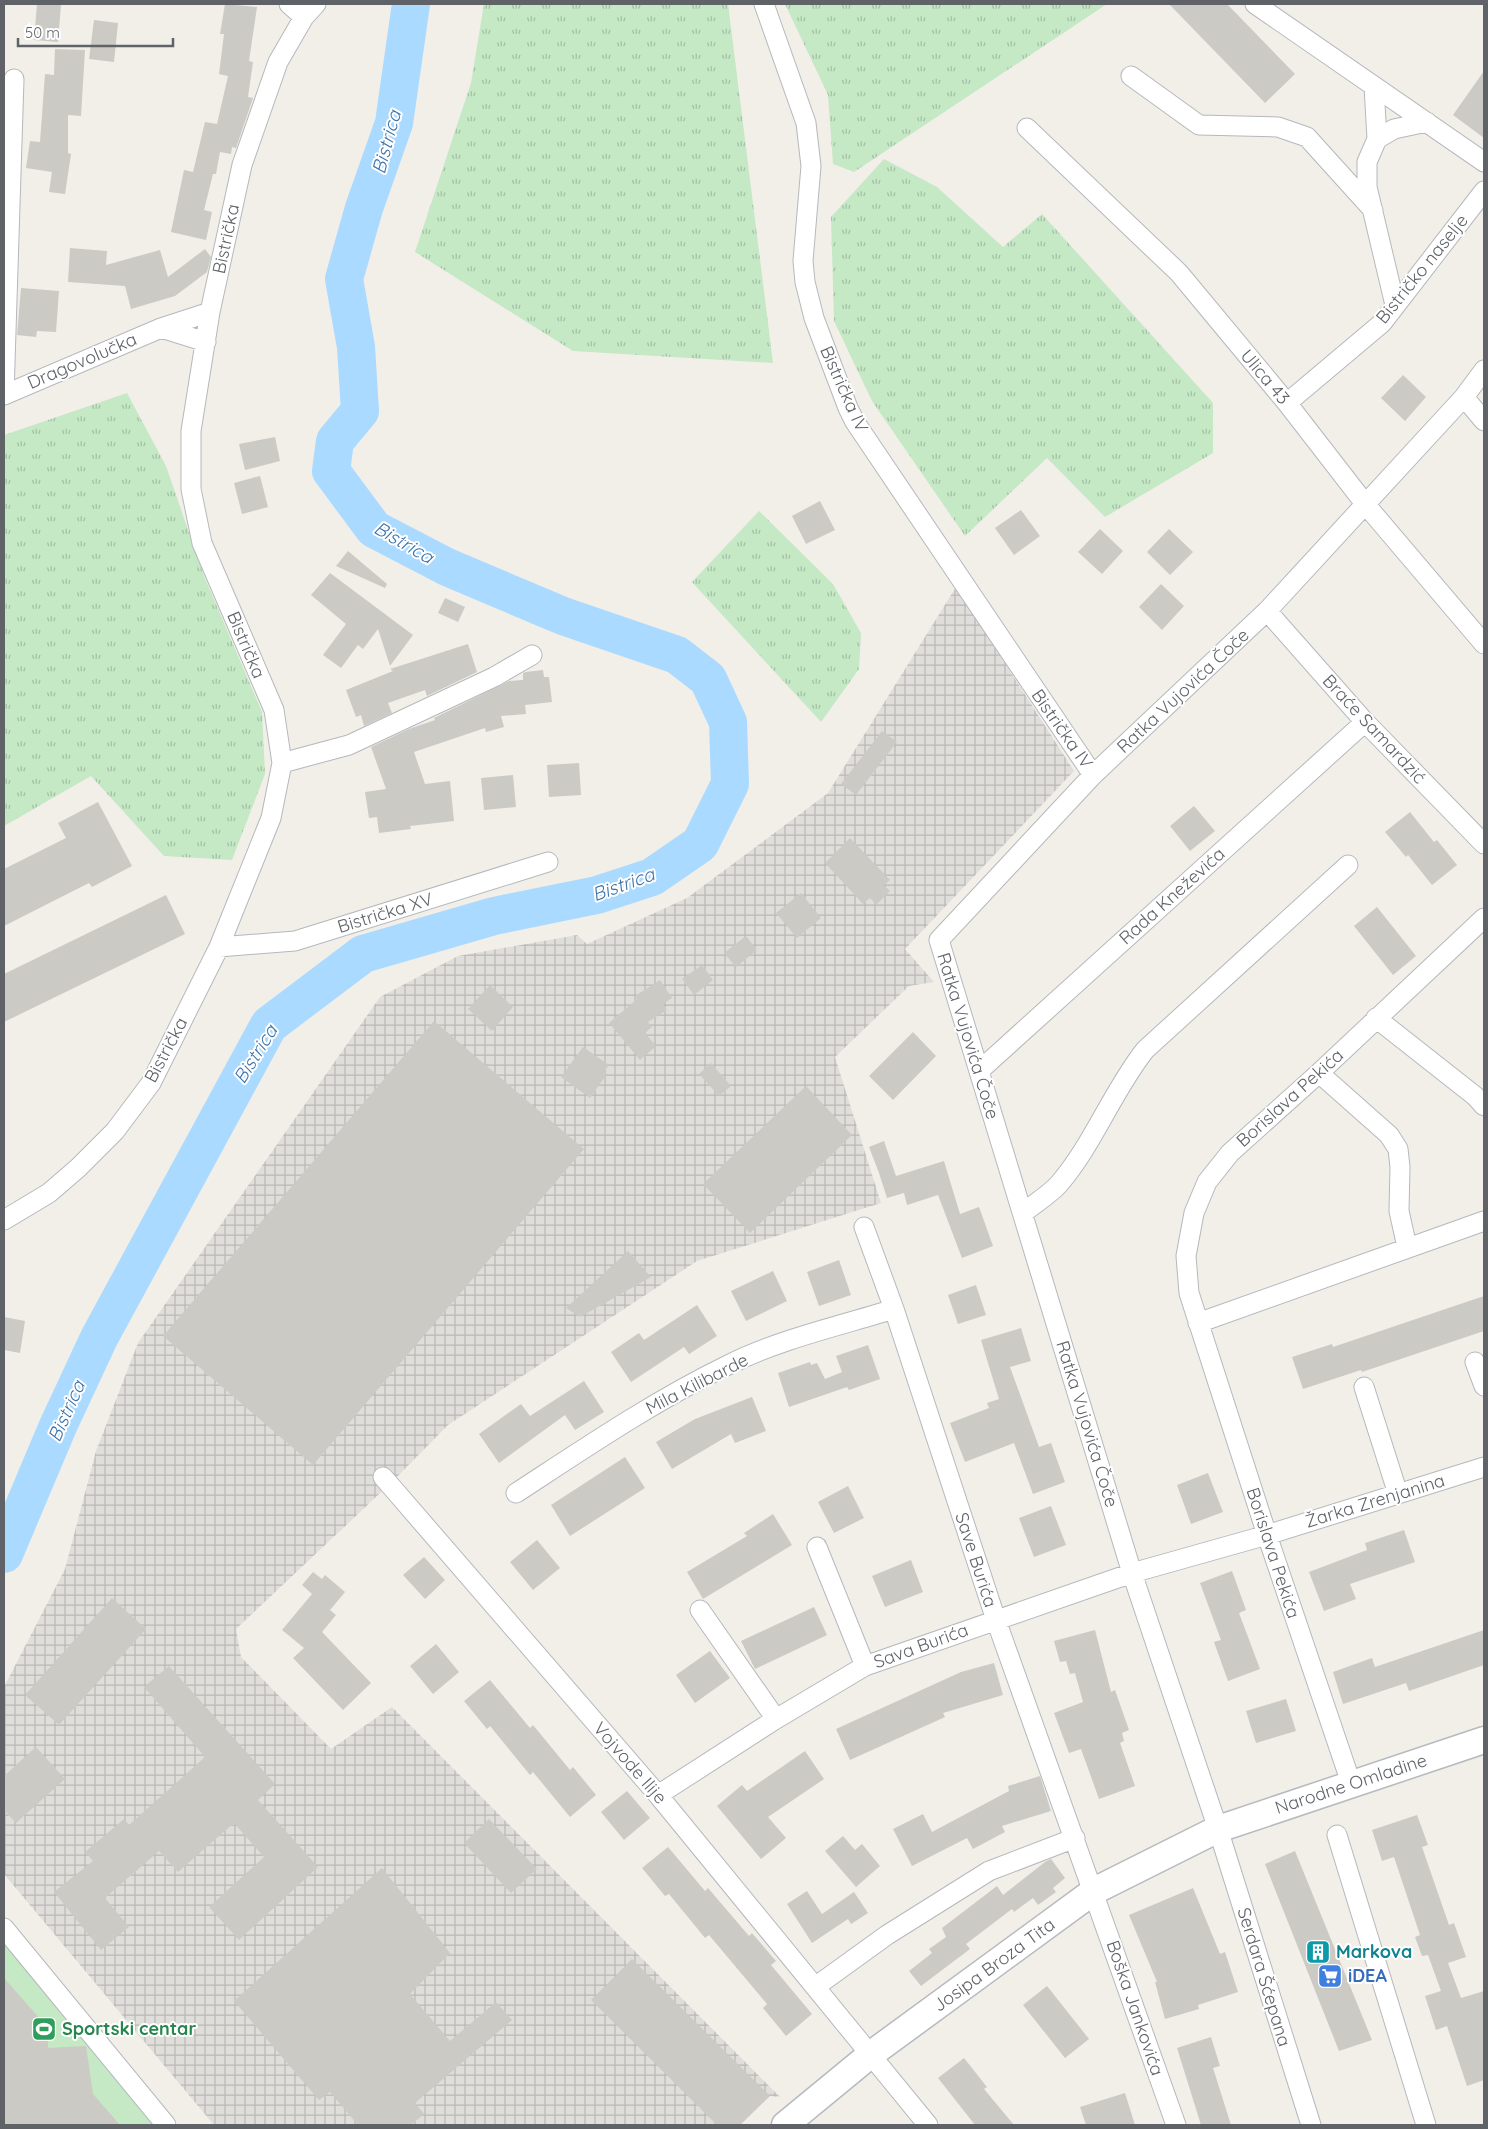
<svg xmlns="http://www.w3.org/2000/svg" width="1488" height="2129" font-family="Quicksand,sans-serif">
<defs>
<pattern id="industrial-grid" width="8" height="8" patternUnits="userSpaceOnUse" patternTransform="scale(1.25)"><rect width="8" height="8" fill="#e0deda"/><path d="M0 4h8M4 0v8" fill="none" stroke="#b9b8b5"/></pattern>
<pattern id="grass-tufts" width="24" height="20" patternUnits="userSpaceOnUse" patternTransform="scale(1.25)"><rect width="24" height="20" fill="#c5e8c5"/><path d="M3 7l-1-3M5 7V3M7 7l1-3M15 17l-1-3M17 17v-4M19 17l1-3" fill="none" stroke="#a3c0a4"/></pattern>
</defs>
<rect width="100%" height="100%" fill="#f1efe8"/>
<path fill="url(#industrial-grid)" d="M956,587l118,184 -169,178 29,33 -25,4 -74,71 46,146 -184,58 -249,164 -55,56 -157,148 5,28 90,92 61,-42 388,390 -11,-1 -29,29h-526l-210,-251v-187l61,-118 31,-118 42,-108 242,-346 78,-41 119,-21 10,9 100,-46 141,-105z"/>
<path fill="url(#grass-tufts)" d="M484,4h244l45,359 -200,-12 -158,-99 56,-169z
M785,4h322l-253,168 -21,-8 -5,-69z
M884,159l53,28 66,60 39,-33 171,189v50l-108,64 -58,-59 -82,78 -93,-135 -38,-80 -3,-104z
M127,393l39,73 38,110 58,136 3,62 -33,86 -68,-4 -73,-80 -87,50v-391z
M759,511l74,73 28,49 -2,36 -38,53 -129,-140z"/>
<path fill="#c5e8c5" d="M4,1932l162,193h-162z"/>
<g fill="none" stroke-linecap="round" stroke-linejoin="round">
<path stroke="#aadaff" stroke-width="38" d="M4,1554l54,-128 41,-88 170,-313 94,-71 131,-38 103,-21 55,-18 48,-33 30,-60 -2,-62 -20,-43 -31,-24 -114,-39 -116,-49 -73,-38 -43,-58 4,-30 25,-30 -4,-64 -12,-68 20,-71 30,-85 17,-119"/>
</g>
<path fill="#cccac5" d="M37,4h24l-3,38 -24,-2z
M225,4l32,3 -8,54 4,1 -5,35 5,1 -17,50 -4,-1 -1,7 -11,-2 -4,22h-3l-9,36 8,2 -6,28 -35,-8 13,-62 9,2 12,-50 12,2 11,-48 -9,-2 5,-40h-4z
M1169,4h58l68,70 -30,29z
M94,20l24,3 -4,39 -25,-3z
M55,49l30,1 -4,66 -13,-1v38l3,1 -6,40 -16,-2 3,-20 -26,-4 4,-27 10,1 5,-68 9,1z
M1484,71v67l-31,-23z
M70,248l37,3 -1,14 54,-15 8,27 37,-28 6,8 -4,15 -32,24 -44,13 -6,-23 -57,-4z
M21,288l38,3 -3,41 -19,-1 -1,6 -19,-2z
M1403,375l23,22 -21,24 -24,-23z
M275,437l5,24 -35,9 -6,-26z
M260,476l8,31 -26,7 -8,-31z
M820,501l15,29 -29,14 -14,-28z
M1021,510l19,26 -26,19 -19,-27z
M1100,529l23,22 -21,23 -24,-22z
M1169,529l24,23 -23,23 -23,-23z
M348,551l39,33 -2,4 -49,-22z
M330,573l83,62 -23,31 -12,-37 -15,20 -5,-4 -17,23 -18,-13 23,-31 -35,-29z
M1161,584l23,22 -22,24 -23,-23z
M445,598l20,9 -7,15 -20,-9z
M468,644l9,28 -50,24 -2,-6 -37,13 4,10 -28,13 -3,-11 -5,2 -10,-27 47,-19 -3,-2z
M543,670l1,7h5l3,25 -27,3 1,9 -25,2 3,11 -18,5 -1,-4 -71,24 11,32 25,-3 4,40 -44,5 1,3 -32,4 -2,-16 -8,1 -4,-26 21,-3 -15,-42 38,-18 26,-9 -1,-2 75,-37 14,-1v-7l3,-1z
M882,731l15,11 -41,53 -15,-11z
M579,763l2,32 -32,2 -2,-32z
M513,775l3,32 -32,3 -3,-32z
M98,802l34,64 -40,21 -3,-4 -85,43v-57l62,-31 -8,-15z
M1194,806l21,25 -25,20 -20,-25z
M1410,812l24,30 3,-2 20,25 -25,20 -24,-30 -2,2 -21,-25z
M850,838l40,42 -6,5 6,6 -14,14 -6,-7 -7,6 -38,-41z
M801,893l20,25 -24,20 -21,-25z
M166,895l19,39 -181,88v-48z
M1377,907l39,49 -23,19 -39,-49z
M746,936l11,14 -21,17 -12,-14z
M702,965l11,15 -19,15 -12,-16z
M660,980l12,18 -9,6 4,6 -19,12 4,5 -7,6 11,13 -16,14 -31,-37 28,-24 -2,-3z
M490,985l23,22 -21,24 -24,-22z
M434,1021l150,128 -271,316 -150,-129z
M913,1032l23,24 -43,44 -24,-24z
M583,1047l26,18 -5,7 3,2 -17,24 -29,-21z
M711,1063l20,23 -12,10 -20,-22z
M806,1086l46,49 -102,98 -47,-49z
M884,1141l12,35 48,-15 16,53 19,-7 14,39 -31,12 -24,-63 -31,10 -3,-12 -17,5 -8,-25 -10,-26z
M628,1251l23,26 -71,40 -14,-9z
M839,1260l12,35 -32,11 -12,-34z
M773,1271l14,30 -41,20 -15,-30z
M976,1285l10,30 -28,9 -10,-29z
M1484,1296v35l-122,41 -1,-2 -58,19 -11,-32 40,-13 1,3z
M697,1305l20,31 -28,18 -5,-7 -53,35 -20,-30 28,-19 5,7z
M4,1317l21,4 -5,32 -16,-3z
M1021,1328l10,33 -21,6 29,80 12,-4 14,39 -32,12 -19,-51 -49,19 -15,-39 39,-15 -2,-5 12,-4 -18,-59z
M868,1345l12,34 -31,11 -2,-3 -58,20 -11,-34 32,-11 1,3 6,-2 8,16 17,-7 -6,-16z
M584,1381l20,31 -29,18 -10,-15 -66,48 -20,-29 42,-30 9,12z
M752,1397l14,34 -31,12 -4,-9 -59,35 -16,-27 39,-23z
M625,1457l20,31 -75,48 -19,-31z
M1208,1473l15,39 -32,12 -14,-39z
M848,1486l16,32 -30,15 -16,-31z
M1051,1506l15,39 -32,12 -15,-39z
M773,1514l19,31 -89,54 -16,-27 60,-36 -3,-3z
M1404,1530l11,32 -65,22 6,15 -32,12 -15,-39 58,-22 -2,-7z
M537,1540l23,28 -27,22 -23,-28z
M424,1557l21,23 -20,19 -22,-24z
M911,1560l12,32 -38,15 -13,-31z
M1232,1571l14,39 -7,3 21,56 -32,12 -14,-39 7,-2 -21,-57z
M313,1572l9,7 3,-4 20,17 -15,18 6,5 -14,17 49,51 -28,27 -50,-52 11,-10 -22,-18 30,-36 -10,-9z
M112,1598l34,31 -87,96 -34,-30z
M814,1607l13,28 -72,34 -14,-28z
M1095,1630l16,62 4,-2 14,40 -7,3 2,8 -4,2 15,43 -36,13 -18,-50 -12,4 -15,-40 29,-11 -8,-29 -5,1 -4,-13 -6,1 -6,-21z
M1484,1630v35l-75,26 -3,-8 -63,21 -10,-32 39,-14 3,9z
M436,1644l23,28 -26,22 -23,-28z
M710,1651l20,27 -35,25 -19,-28z
M994,1663l9,32 -60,18 2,4 -95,43 -14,-31 125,-57z
M169,1666l106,118 -17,16 60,67 -79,73 -30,-33 55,-50 -30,-34 -56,49 -19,-21 -54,47 24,29 -28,23 -47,-58 39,-31 -8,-9 39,-33 5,6 76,-68 -61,-70z
M490,1680l40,48 3,-3 37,45 3,-3 23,28 -26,22 -37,-45 -3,3 -40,-49 -3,3 -23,-28z
M1286,1699l10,32 -40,12 -10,-32z
M36,1747l29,32 -49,44 -12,-13v-34z
M805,1751l19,28 -56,38 18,21 -25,21 -44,-53 25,-21 5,6z
M1040,1776l11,35 -49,15 3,6 -32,17 -6,-11 -55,28 -19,-37 30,-15 9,18 77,-41 -1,-5z
M627,1791l23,27 -26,22 -23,-28z
M1417,1815l11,30 -6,2 27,78 5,-2 12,34 -18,6 13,35 23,-7v89l-17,6 -20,-60 -11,4 -11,-34 16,-5 -13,-36 -6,1 -7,-19 5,-2 -26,-78 -12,4 -10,-31z
M489,1819l48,50 -26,24 -47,-50z
M843,1836l12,14 7,-6 18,22 -24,21 -31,-36z
M668,1847l37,44 3,-3 41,48 3,-3 24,28 -5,4 41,49 -26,22 -23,-28 4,-4 -58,-69 -4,3 -36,-44 -4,2 -23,-28z
M1295,1851l77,189 -33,11 -74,-187z
M1051,1859l14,19 -12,10 3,4 -18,13 -5,-7 -19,14 -2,-3 -46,35 4,5 -49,37 -12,-15 23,-18 -3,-4 17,-12 -4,-9 55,-42 6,9 42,-33z
M382,1868l68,85 -40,41 40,47 46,-39 16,18 -97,83 9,11 -13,11h-53l-28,-33 -11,8 -85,-99z
M1193,1888l27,66 5,-2 13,40 -40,13 1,4 -34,10 -10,-37h2l-28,-67z
M807,1891l15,23 32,-22 14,21 -17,11 -3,-5 -36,24 -25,-39z
M632,1959l138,137 -30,29h-23l-126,-125z
M4,1978l44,50v20l38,-2 7,48 27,31h-116z
M1047,1986l42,53 -24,19 -42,-53z
M1211,2037l9,29 -7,2 18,57h-30l-24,-77z
M964,2058l23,29 -3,2 30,36h-39l-37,-47z
M1125,2093l10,32h-49l-6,-18z"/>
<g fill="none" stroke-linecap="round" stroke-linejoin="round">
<defs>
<path id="street" d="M289,4l15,13
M764,4l42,119 5,43 -8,95 2,21 9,36 34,90 7,14 238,353
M1255,4l229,158
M1131,76l68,49 79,2 29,10 66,73
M1374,86l3,53 -10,23v25l28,118
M1027,128l152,145 108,130 79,102 118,139
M1377,139l17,-10 33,-7
M161,328l45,14
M4,395l10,-316
M4,395l157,-67 49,-16
M1464,397l20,24
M1287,403l95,-80 102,-132
M1267,611l98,111 119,122
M282,763l67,-18 145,-68 38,-22
M219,947l76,-6 253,-79
M1376,1018l99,78 9,10
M979,1071l386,-349
M1319,1073l70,62 9,14 2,18 -1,44 8,36
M1023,1213c11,-9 26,-18 36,-29 35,-41 53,-92 86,-134l203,-185
M4,1220l45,-27 29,-25 37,-37 36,-48 68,-136 52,-129 11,-55 -8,-53 -72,-167 -11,-54v-58l19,-119 32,-147 36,-103 26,-45 12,-13
M864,1227l30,82 102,311 180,505
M1198,1323l286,-102
M1475,1362l9,24
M1364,1387l34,107
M383,1477l275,318 270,330
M516,1493c69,-45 138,-92 212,-128 52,-26 111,-39 166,-56
M817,1547l48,119
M700,1610l76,109
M1351,1783l-84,-248 -78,-242 -3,-37 8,-43 13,-31 23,-29 89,-80 165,-155
M658,1795l118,-76 89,-53 267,-93 135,-38 217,-68
M1337,1835l89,290
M4,1928l162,197
M815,1987l72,-52 102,-64 86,-33
M1311,2125l-93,-296 -86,-256 -193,-633 154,-165 174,-164 197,-214 20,-27"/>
<path id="secondary" d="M785,2125l85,-70 224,-164 124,-62 266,-89"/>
</defs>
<use href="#street" stroke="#b5b8bc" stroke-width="21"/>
<use href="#secondary" stroke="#b6babf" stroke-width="29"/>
<use href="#street" stroke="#fff" stroke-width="19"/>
<use href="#secondary" stroke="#fff" stroke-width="26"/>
</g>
<defs>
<symbol id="building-square" viewBox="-11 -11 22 22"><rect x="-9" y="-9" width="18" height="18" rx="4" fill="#0f9aa8" stroke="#fff"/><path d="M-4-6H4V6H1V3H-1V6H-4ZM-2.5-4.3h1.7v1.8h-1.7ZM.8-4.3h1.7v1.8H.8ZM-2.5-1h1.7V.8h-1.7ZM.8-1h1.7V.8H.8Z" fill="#fff"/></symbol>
<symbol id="supermarket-square" viewBox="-11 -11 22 22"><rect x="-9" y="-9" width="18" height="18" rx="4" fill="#3f7fe0" stroke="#fff"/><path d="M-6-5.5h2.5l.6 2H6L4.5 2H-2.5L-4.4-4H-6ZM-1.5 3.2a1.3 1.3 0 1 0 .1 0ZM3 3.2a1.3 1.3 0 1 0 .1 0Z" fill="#fff"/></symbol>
<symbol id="stadium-square" viewBox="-11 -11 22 22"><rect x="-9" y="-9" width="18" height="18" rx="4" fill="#2e9e5b" stroke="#fff"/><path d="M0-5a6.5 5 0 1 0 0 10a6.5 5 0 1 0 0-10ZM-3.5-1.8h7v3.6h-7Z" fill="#fff"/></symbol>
</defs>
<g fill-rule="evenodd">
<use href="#building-square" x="1304" y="1938" width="28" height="28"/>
<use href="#supermarket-square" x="1316" y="1962" width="28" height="28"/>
<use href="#stadium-square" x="30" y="2015" width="28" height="28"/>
</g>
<g text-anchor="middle" stroke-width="4" stroke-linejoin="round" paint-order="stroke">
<g font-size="18" fill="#5f6368" stroke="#fff">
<text transform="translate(226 239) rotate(-78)" y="6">Bistrička</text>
<text transform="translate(1422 269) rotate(-51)" y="6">Bistričko naselje</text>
<text transform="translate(82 361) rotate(-23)" y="6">Dragovolučka</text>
<text transform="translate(1265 377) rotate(50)" y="6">Ulica 43</text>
<text transform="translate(844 389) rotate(66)" y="6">Bistrička IV</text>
<text transform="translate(246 645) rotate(67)" y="6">Bistrička</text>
<text transform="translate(1183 691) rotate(-43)" y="6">Ratka Vujovića Čoče</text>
<text transform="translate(1062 729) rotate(55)" y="6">Bistrička IV</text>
<text transform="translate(1374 729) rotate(47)" y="6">Braće Samardzić</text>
<text transform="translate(1172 896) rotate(-42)" y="6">Rada Kneževića</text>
<text transform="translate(385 913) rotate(-17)" y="6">Bistrička XV</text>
<text transform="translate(968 1036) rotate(73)" y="6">Ratka Vujovića Čoče</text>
<text transform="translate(166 1050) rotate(-62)" y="6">Bistrička</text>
<text transform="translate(1290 1098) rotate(-42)" y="6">Borislava Pekića</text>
<text transform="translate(697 1384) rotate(-27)" y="6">Mila Kilibarde</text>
<text transform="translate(1087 1424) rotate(73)" y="6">Ratka Vujovića Čoče</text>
<text transform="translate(1375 1501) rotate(-17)" y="6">Žarka Zrenjanina</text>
<text transform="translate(1273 1553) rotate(72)" y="6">Borislava Pekića</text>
<text transform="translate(976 1560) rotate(72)" y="6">Save Burića</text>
<text transform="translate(921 1646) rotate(-20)" y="6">Sava Burića</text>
<text transform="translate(630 1763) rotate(49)" y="6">Vojvode Ilije</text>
<text transform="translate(1351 1784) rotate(-18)" y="6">Narodne Omladine</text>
<text transform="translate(994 1965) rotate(-36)" y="6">Josipa Broza Tita</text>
<text transform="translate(1264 1977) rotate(73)" y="6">Serdara Šćepana</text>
<text transform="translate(1135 2008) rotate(71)" y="6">Boška Jankovića</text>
</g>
<g font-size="18" font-weight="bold" fill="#0d838f" stroke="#fff" text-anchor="start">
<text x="1336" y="1958">Markova</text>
</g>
<g font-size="18" font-weight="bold" fill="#366cbe" stroke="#fff" text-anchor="start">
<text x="1348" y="1982">iDEA</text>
</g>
<g font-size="18" font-weight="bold" fill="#27864d" stroke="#fff" text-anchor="start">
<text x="62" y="2035">Sportski centar</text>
</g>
<g font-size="19" font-style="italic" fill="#4174aa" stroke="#fff">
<text transform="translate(386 142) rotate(-75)" y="7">Bistrica</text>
<text transform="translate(404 542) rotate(30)" y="7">Bistrica</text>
<text transform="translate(623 884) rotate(-20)" y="7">Bistrica</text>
<text transform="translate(255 1054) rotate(-58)" y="7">Bistrica</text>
<text transform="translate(66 1411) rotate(-66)" y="7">Bistrica</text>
</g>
</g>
<rect width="1488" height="2129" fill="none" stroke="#5f6368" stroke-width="10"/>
<path d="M18 38v8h155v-8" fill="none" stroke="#5f6368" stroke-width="2.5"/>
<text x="25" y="38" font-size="15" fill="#5f6368" stroke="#ffffff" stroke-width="4" paint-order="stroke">50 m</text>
</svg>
